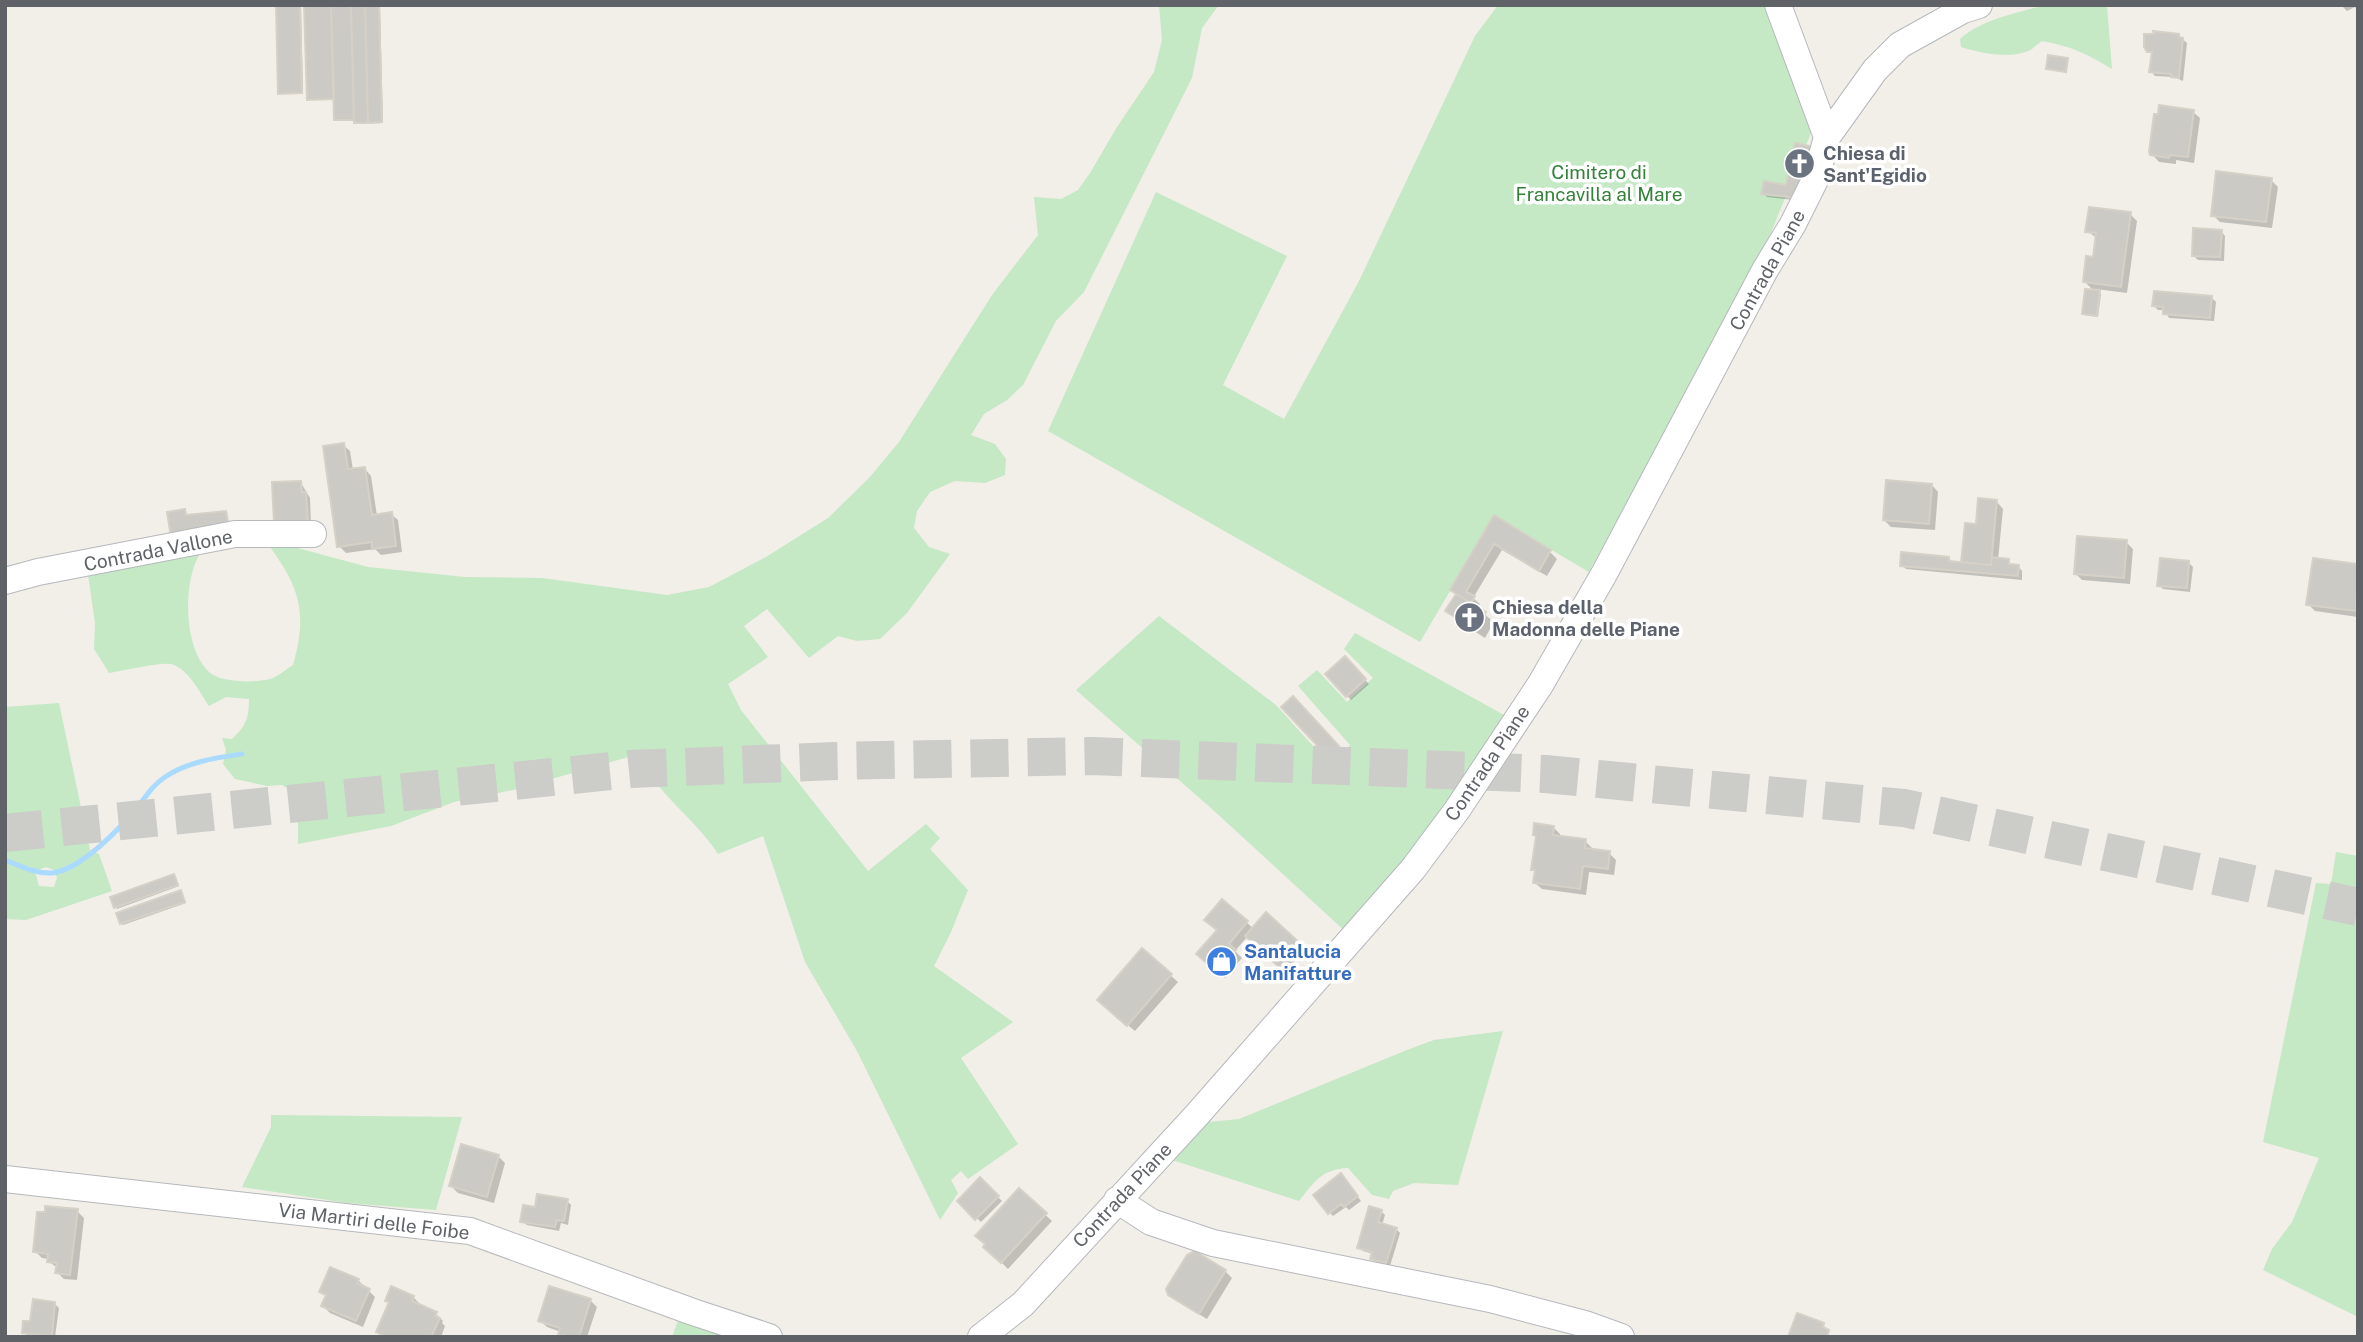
<svg xmlns="http://www.w3.org/2000/svg" width="2363" height="1342" font-family="'Public Sans',sans-serif">
<rect width="100%" height="100%" fill="#f1efe8"/>
<path fill="#c5e8c5" fill-rule="evenodd" d="M1159,5h60l-17,23 -10,50 -108,214 -28,29 -33,64 -16,15 -23,14 -13,21 24,9 11,15 -1,16 -20,8 -30,-2 -25,11 -13,19 -3,17 15,19 21,7 -43,59 -27,26 -23,2 -19,-5 -29,22 -42,-49 -23,17 24,31 -40,27 13,26 127,161 58,-47 14,14 -10,11 38,41 -17,42 -17,34 79,56 -52,36 57,86 -50,35 -7,-8 -10,9 7,13 -18,27 -83,-169 -52,-89 -42,-126 -45,18c-23,-36 -63,-61 -79,-100l-126,36 -59,12 -63,24 -93,18v-21l-9,-34 -7,-4 -15,1 -32,-7 -12,-15 3,-14 -4,-12 10,1c14,-13 17,-21 17,-40l-23,-2 -17,9c-9,-13 -21,-38 -38,-42 -12,-2 -49,7 -62,9l-15,-24 1,-26 -8,-55 122,-22c-3,4 -9,7 -11,11 -15,29 -14,90 10,114 11,12 46,12 62,8 8,-2 16,-10 23,-14 16,-56 5,-81 -29,-126l104,28 97,10 77,1 125,17 42,-8 57,-30 62,-39 41,-40 30,-36 93,-147 46,-60 -4,-38 27,2 17,-9 12,-17 27,-46 37,-55 8,-32z
M1498,5h276l37,128 -40,100 -182,339 -95,-56 -74,126 -372,-211 108,-239 131,64 -64,129 61,34 74,-136 117,-247z
M2045,5h62l5,64c-25,-15 -41,-23 -70,-28 -5,3 -9,8 -14,10 -20,8 -47,2 -67,-4l-1,-8c22,-20 57,-26 85,-34z
M1159,616l117,89 55,61 19,-21 -52,-59 19,-16 30,32 26,-24 -29,-29 11,-16 151,83 -80,120 -79,97 -135,-124 -136,-119z
M59,703l31,147 9,4 13,37 -86,29 -21,-1v-212zM46,867l8,3 3,8 -3,9 -15,-1 -4,-15z
M2336,852l22,4v461l-95,-47 9,-21 20,-27 27,-64 -56,-16 53,-259 15,1z
M1503,1031l-45,154 -44,-2 -21,8 -4,8 -17,-4 -24,-27c-26,1 -34,14 -49,33l-127,-41 37,-38 30,-3 168,-69 27,-10z
M271,1115l191,2 -26,93 -89,-7 -105,-16 29,-60z
M680,1315l64,22h-72z"/>
<path fill="#0003" d="M278,5h23l2,89 -23,-1z
M306,5h74l3,118 -26,1 -1,-3h-18l-2,-21h-28z
M2341,5h17v6l-3,-4 -8,4z
M2179,36l8,7 -4,38 -9,-4 -19,-1 -4,-5 2,-16 -4,-5z
M2193,112l7,6 -6,45 -18,-3v4l-17,-2 -7,-8z
M2271,180l7,7 -6,41 -52,-6 -7,-7z
M1787,187l16,14 -36,-4 -4,-4z
M2130,214l7,7 -10,72 -31,-4 5,5 -3,23 -13,-2 -2,-1 12,-22 -11,-11 11,-22 2,-21 -10,-7z
M2221,231l4,5 -1,25 -26,-1 -4,-4z
M2211,297l5,5 -2,19 -45,-3 -4,-8h-7l-4,-4z
M343,445l7,6 3,19 12,-1 6,7 6,40 14,-2 7,6 4,32 -21,3 -6,-6 -29,4 -7,-7z
M301,483l9,15 1,28 -31,1z
M1932,485l6,7 -3,38 -44,-3 -7,-7z
M1997,502l6,7 -5,51 10,1 5,5h5l4,5v9l-116,-11 -4,-4 47,-7 4,5 10,1 4,-39 10,1z
M1495,518l55,34 7,7 -10,17 -45,-26 -29,48 7,6 -2,5 16,13 -9,16 -28,-18 -9,-9 9,-16 -5,-5z
M2126,542l7,7 -3,35 -48,-4 -7,-7z
M2189,563l4,4 -3,25 -27,-3 -4,-4z
M2358,566v51l-43,-6 -7,-7z
M1345,658l24,26 -18,16 -24,-26z
M1293,699l49,52 -9,8 -50,-52z
M1553,827l7,7v4l25,3 7,7v2l17,3 7,7 -2,15 -25,-3 -3,23 -44,-6 -7,-6 2,-10 -4,-4z
M174,876l5,10 -62,23 -1,-2z
M181,892l5,11 -63,22 -1,-1 -4,-10z
M1222,901l32,28 13,-14 38,35 -19,22 -39,-35 -12,14 7,7 -17,20 -20,-17 13,-30z
M1143,951l35,31 -43,49 -29,-24z
M498,1156l7,7 -11,40 -36,-10 -7,-7z
M980,1180l22,21 -21,21 -22,-21z
M1345,1180l16,21 -12,9 -3,-3 -13,9 -4,-4z
M1020,1191l32,30 -44,48 -23,-23z
M567,1201l4,4 -3,20 -7,-2 -2,8 -32,-6 -5,-4 14,-12z
M77,1211l7,7 -7,62 -13,-1 -7,-7 1,-4 -9,-6v-3l-7,-1 -7,-7z
M1381,1211l4,4 -3,10 14,4 4,4 -10,33 -14,-3 -4,-5 1,-4 -10,-3 -5,-4z
M1225,1271l7,7 -25,41 -30,-18 -8,-7z
M358,1280l17,17 -12,30 -33,-14 -7,-7 4,-9 -6,-5z
M413,1297l7,7 -1,2 17,8 7,7 -1,2 3,3 -4,11h-58l-5,-5 12,-28 -3,-4z
M590,1300l7,7 -10,30h-25l-1,-5 -14,-5 -7,-7z
M54,1303l5,5 -4,29 -27,-1 -4,-4z"/>
<g fill="none" stroke-linecap="round" stroke-linejoin="round">
<path stroke="#aadaff" stroke-width="5" d="M5,860c15,6 31,14 47,13 27,-3 63,-40 81,-60 11,-13 17,-26 32,-36 22,-15 50,-19 77,-23"/>
</g>
<path fill="#cccac5" stroke="#d6d1c6" stroke-width="2" d="M276,5h24l2,88 -24,1z
M304,5h27l3,94 -27,1z
M331,5h20l3,115h-20z
M351,5h14l3,118h-14z
M365,5h14l3,117 -14,1z
M2153,31l26,3v3l4,1 -4,40 -8,-1v-3l-22,-2 3,-20h-5l-3,-5v-13h10z
M2048,55l20,3 -2,14 -20,-3z
M2159,105l35,5 -6,47 -18,-2 -1,3 -19,-3 -1,-3 5,-38h4z
M1795,143l19,4 -15,51 -38,-4 3,-13 22,4z
M2216,171l56,7 -6,44 -55,-6z
M2089,207l42,5 -10,75 -38,-5 3,-26 7,1 3,-24 -11,-1z
M2193,228l29,2 -2,27 -28,-1z
M2085,289l15,1 -3,26 -15,-2z
M2154,291l58,5 -2,22 -47,-4v-7l-11,-1z
M344,443l4,26 17,-2 7,48 20,-3 4,34 -24,3v-7l-35,5 -14,-101z
M1886,480l46,4 -3,40 -46,-4z
M301,481l1,11h4l2,30 -34,2 -2,-42z
M1978,498l19,2 -6,65 -30,-3 4,-39 11,1z
M185,509l1,6 40,-4 3,16 -58,10 -4,-25z
M1494,515l57,35 -12,21 -45,-27 -28,48 9,4 -4,7 -21,-13z
M2077,536l50,4 -3,38 -50,-4z
M1901,552l48,5v4l42,4 1,-8 17,2v5l10,1 -1,11 -118,-10z
M2160,558l29,3 -2,27 -30,-2z
M2313,558l45,6 -2,47 -50,-6z
M1456,594l30,18 -10,18 -31,-19z
M1345,656l21,23 -20,18 -21,-23z
M1293,696l46,50 -11,11 -47,-50z
M1534,823l20,3 -1,9 33,4 -1,9 25,3 -2,18 -25,-3 -3,23 -47,-6 2,-13h-4l5,-34 -3,-1z
M174,874l4,11 -64,23 -4,-11z
M181,890l4,12 -65,22 -4,-11z
M1222,899l26,22 -19,23 7,6 -19,22 -21,-18 21,-24 -13,-10z
M1266,912l36,33 -21,24 -36,-33z
M1142,948l30,26 -45,52 -30,-26z
M461,1144l38,11 -12,42 -38,-11z
M1341,1173l17,23 -14,11 -3,-3 -13,10 -15,-19z
M980,1177l19,19 -24,24 -18,-19z
M1019,1188l28,25 -46,50 -18,-16 2,-3 -10,-8z
M537,1194l31,5 -4,22 -7,-1 -2,7 -35,-5 3,-17 12,2z
M45,1206l33,3 -8,66 -15,-2 2,-10 -10,-1 1,-8 -15,-2 4,-40h8z
M1369,1206l13,4 -4,12 19,6 -11,35 -16,-4 2,-7 -15,-4z
M1195,1251l31,19 -27,44 -31,-19 -2,-6 21,-34z
M330,1267l29,12 -2,4 13,6 -14,32 -35,-15 5,-11 -7,-3z
M391,1286l23,10 -2,5 25,11 -2,4 5,2 -9,19h-44l-11,-5 13,-30 -4,-1z
M549,1286l42,13 -12,38 -21,-2 2,-7 -22,-7z
M33,1299l22,3 -3,34 -30,-3 1,-12h7z
M1797,1313l27,10 -1,4 6,3 -2,7h-39z"/>
<g fill="none" stroke-linecap="round" stroke-linejoin="round">
<path stroke="#ccccc8" stroke-width="38" stroke-dasharray="38 19" stroke-linecap="butt" d="M5,833l626,-64 205,-8 257,-5 452,18 359,34 454,99"/>
<defs>
<path id="minor" d="M1778,5l49,132
M5,581l33,-9 197,-38h78
M5,1179l465,52 223,81 76,25
M1117,1200l34,22 62,21 277,56 95,25 36,13
M981,1337l42,-33 173,-188 217,-247 44,-59 83,-125 64,-111 161,-304 28,-46 23,-46 11,-41 48,-67 25,-25 63,-35 16,-5"/>
</defs>
<use href="#minor" stroke="#b5b8bc" stroke-width="28"/>
<use href="#minor" stroke="#fff" stroke-width="26"/>
</g>
<defs>
<symbol id="church-disc" viewBox="-11 -11 22 22"><circle r="9.5" fill="#6b7280" stroke="#fff"/><path d="M-1.2-6h2.4v3.5h3.3v2.4h-3.3V6h-2.4V-.1h-3.3v-2.4h3.3Z" fill="#fff"/></symbol>
<symbol id="shop-disc" viewBox="-11 -11 22 22"><circle r="9.5" fill="#3f7fe0" stroke="#fff"/><path d="M-5-2.5h2.3a2.7 3.5 0 0 1 5.4 0H5L5.5 6h-11ZM-1.5-2.5h3a1.5 2.3 0 0 0-3 0Z" fill="#fff"/></symbol>
</defs>
<g fill-rule="evenodd">
<use href="#church-disc" x="1782" y="146" width="35" height="35"/>
<use href="#church-disc" x="1452" y="600" width="35" height="35"/>
<use href="#shop-disc" x="1204" y="944" width="35" height="35"/>
</g>
<g text-anchor="middle" stroke-width="7" stroke-linejoin="round" paint-order="stroke">
<g font-size="19" font-weight="bold" fill="#5b616d" stroke="#fff" text-anchor="start">
<text x="1823" y="160">Chiesa di<tspan x="1823" dy="22">Sant'Egidio</tspan></text>
<text x="1492" y="614">Chiesa della<tspan x="1492" dy="22">Madonna delle Piane</tspan></text>
</g>
<g font-size="19" fill="#348238" stroke="#fff">
<text x="1599" y="179">Cimitero di<tspan x="1599" dy="22">Francavilla al Mare</tspan></text>
</g>
<g font-size="19" fill="#5f6368" stroke="#fff">
<text transform="translate(1767 270) rotate(-61)" y="7">Contrada Piane</text>
<text transform="translate(158 550) rotate(-11)" y="7">Contrada Vallone</text>
<text transform="translate(1487 763) rotate(-56)" y="7">Contrada Piane</text>
<text transform="translate(1122 1195) rotate(-47)" y="7">Contrada Piane</text>
<text transform="translate(374 1221) rotate(7)" y="7">Via Martiri delle Foibe</text>
</g>
<g font-size="19" font-weight="bold" fill="#366cbe" stroke="#fff" text-anchor="start">
<text x="1244" y="958">Santalucia<tspan x="1244" dy="22">Manifatture</tspan></text>
</g>
</g>
<rect width="2363" height="1342" fill="none" stroke="#5f6368" stroke-width="14"/>
</svg>
